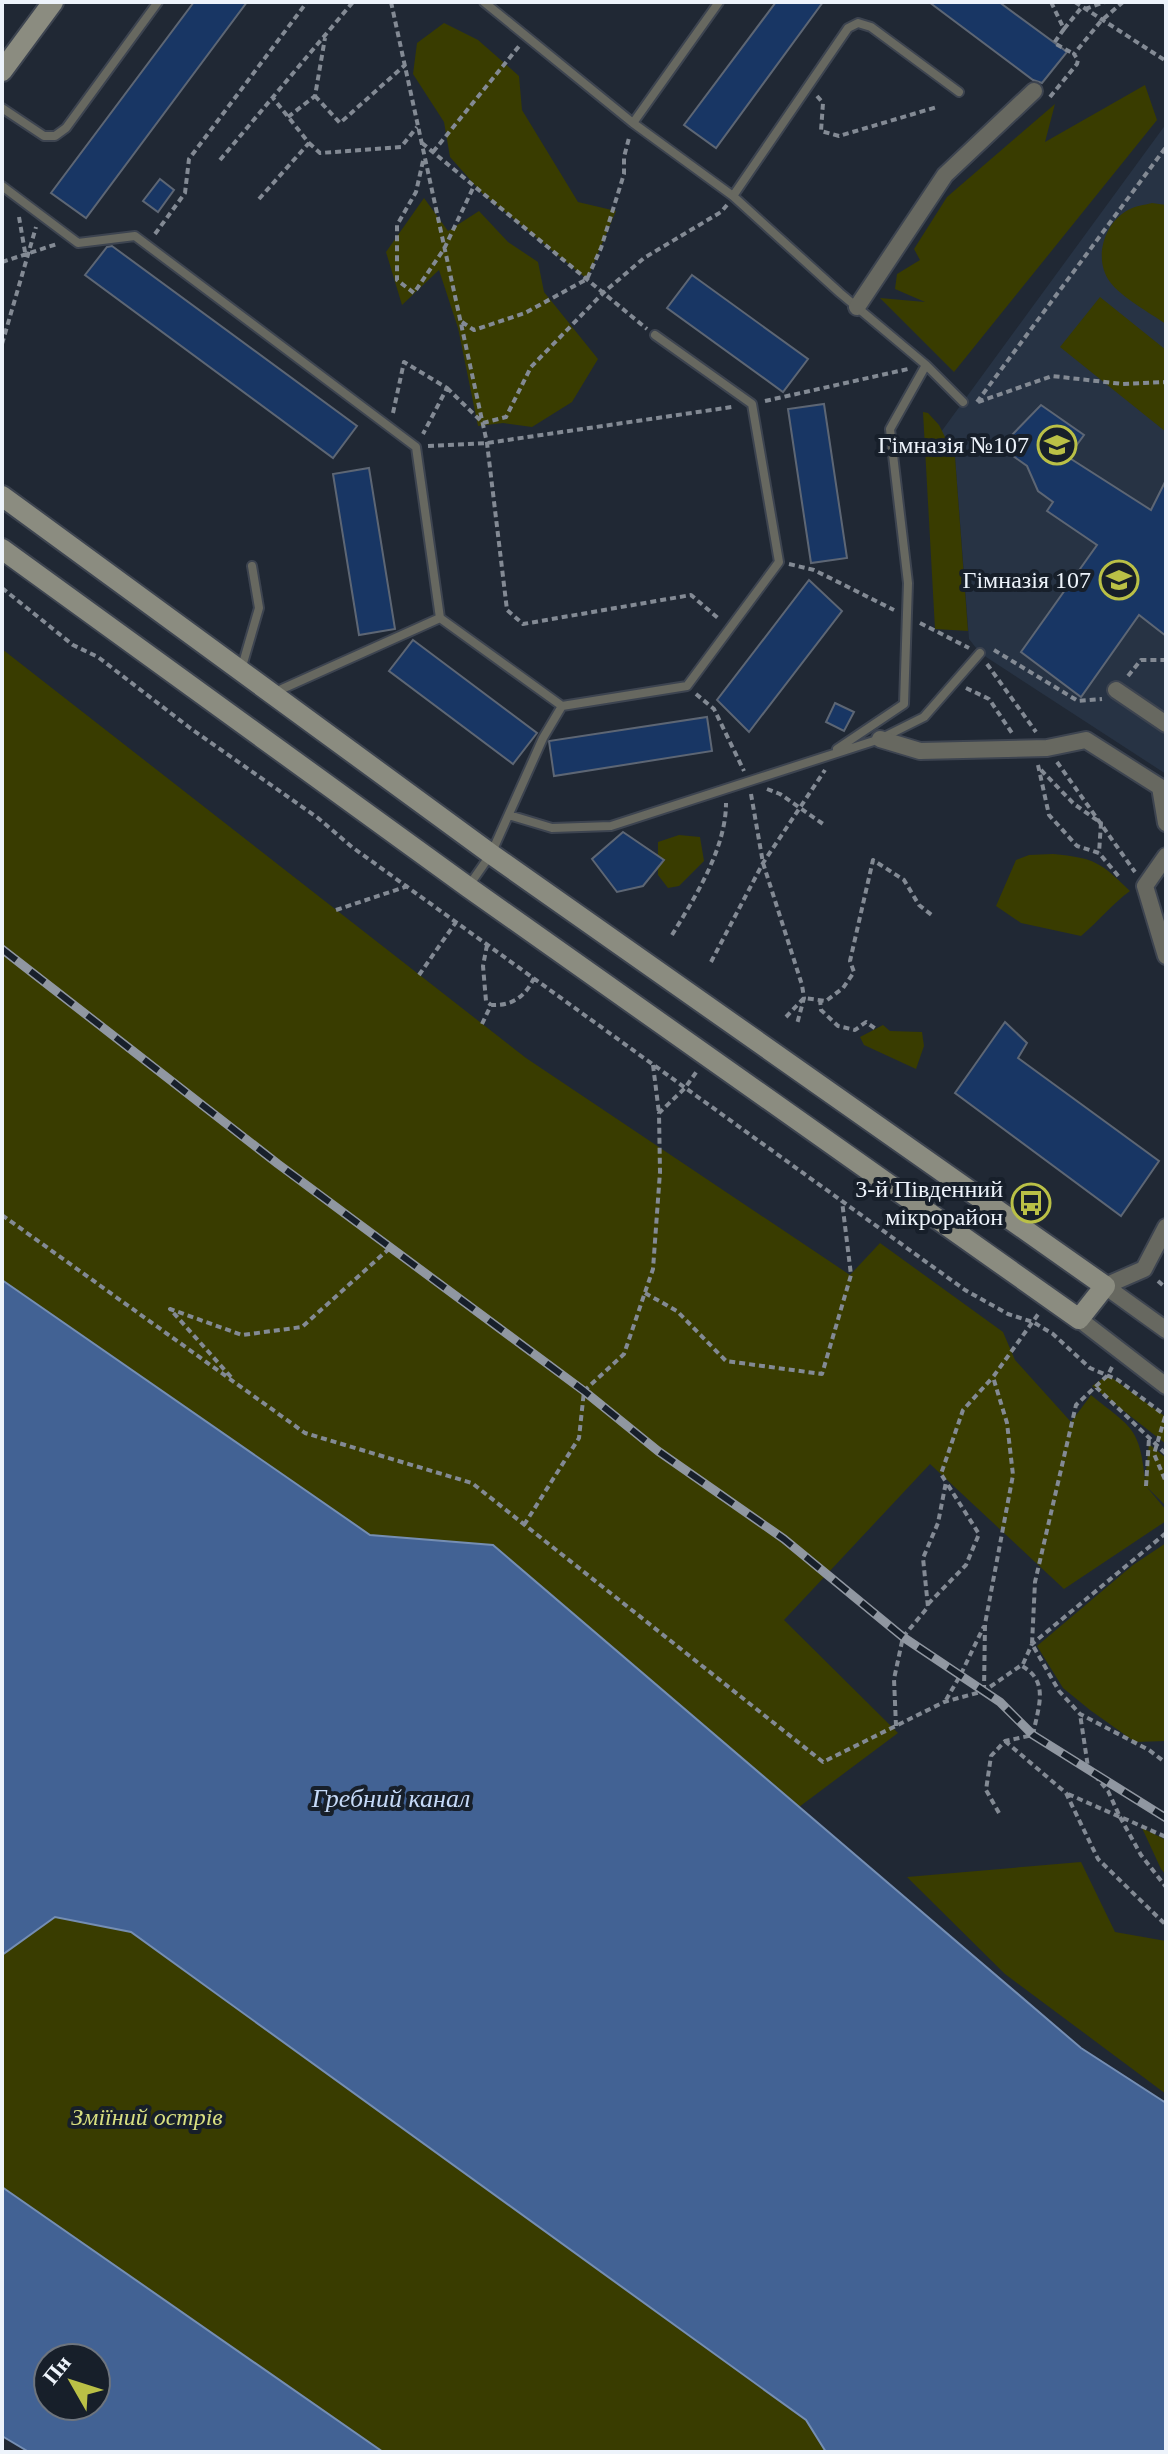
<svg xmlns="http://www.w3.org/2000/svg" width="1168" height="2454" font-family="Georgia,serif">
<rect width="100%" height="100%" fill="#202834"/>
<path fill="#273344" d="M1166,124v650l-186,-121 -11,-14 -14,-182 -14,-25z"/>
<path fill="#393c00" d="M444,23l34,17 41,36 3,34 56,92 38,9 -29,68 -105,-86 -32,-36 -6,-35 -31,-48 4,-31z
M1145,85l12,35 -203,252 -74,-74 45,4 -30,-13 2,-15 23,-14 -6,-11 33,-52 108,-93 -10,38z
M424,198l24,33 31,-20 29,31 30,20 6,30 54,67 -26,43 -40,25 -29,-4 -25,3 -20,-98 -19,-58 -37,35 -16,-53z
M1152,203l14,2v119c-16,-11 -45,-27 -56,-42 -17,-23 -6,-59 18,-72 7,-4 16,-5 24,-7z
M1100,297l66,53v82l-106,-85z
M923,412l5,1 11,12 16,32 13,174 -33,-2z
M2,649l524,409 324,217 30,-32 123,89 12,28 56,62 20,-27c39,32 49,31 54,85l4,-36 17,14v48l-20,-20 20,24v11l-102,68 -134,-125 -146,156 114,113 -99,74 -306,-262 -123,-10 -368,-255z
M679,835l21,2 4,24 -25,25 -11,2 -10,-13v-33z
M1053,854c42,4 47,8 77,37 -18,13 -31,30 -49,45l-60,-13 -25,-17 20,-46 13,-5z
M883,1025l7,6 32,1 2,14 -8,23 -52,-24 -4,-8z
M1108,1375l58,42v27l-74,-58z
M1166,1543v198l-31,1 -45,-32 -27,-22 -26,-42 96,-81z
M1142,1828l24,12v35l-5,-6z
M1081,1862l34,70 51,9v153l-161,-120 -98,-97z
M55,1917l76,15 675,488 20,32h-443l-381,-265v-232z"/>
<path fill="#426294" stroke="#758eb3" stroke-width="2" fill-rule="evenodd" d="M2,1280l368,255 123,10 588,503 85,55v349h-340l-20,-32 -675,-488 -76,-15 -53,38z
M2,2187l381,265h-354l-27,-16zM48,2358h48v48h-48z"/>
<path fill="#183664" stroke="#5d6674" stroke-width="2" d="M194,2h53l-161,216 -35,-25z
M776,2h47l-107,146 -32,-23z
M929,2h70l68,50 -25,31 -9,-3z
M160,179l14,11 -16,22 -15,-11z
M112,246l245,180 -24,32 -248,-183 22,-28z
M692,275l116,84 -25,33 -116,-84z
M824,404l23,154 -36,5 -23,-154z
M1041,405l43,30 -16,22 83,53 15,-30v156l-27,-21 -58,82 -60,-45 76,-107 -50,-34 6,-9 -15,-11 -11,-25 -14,-10 -3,-19z
M369,468l26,161 -36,6 -26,-161z
M809,580l33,31 -93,121 -32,-32z
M413,640l124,93 -24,31 -124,-93z
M835,703l19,9 -10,19 -18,-9z
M707,717l5,34 -158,25 -5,-35z
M623,832l41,28 -21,26 -26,6 -25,-33z
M1005,1022l22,21 -9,15 141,103 -38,55 -166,-123z"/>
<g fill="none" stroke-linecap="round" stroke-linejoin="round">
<defs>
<path id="lane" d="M484,2l149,121 100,73 107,97 86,72 37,37
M2,108l42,28h11l11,-8 92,-126
M633,123l86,-121
M2,186l76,57 57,-7 281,211 24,171 122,88 -19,32 -52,116 -23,33
M733,196l115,-168 10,-5 13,4 88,65
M241,670l18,-62 -7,-42
M273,693l167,-75
M562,706l125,-20 92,-124 -27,-158 -97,-69
M837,749l67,-45 4,-121 -18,-154 36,-64
M509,815l43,13 59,-2 269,-87 44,-22 56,-64"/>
<path id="street" d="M857,307l88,-132 89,-84
M1116,690l50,34
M880,739l40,12 127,-3 39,-8 74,47 6,36
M1166,856l-21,30 21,70
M1105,1286l39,-17 22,-42
M1105,1286l61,44
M1079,1319l87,67"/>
<path id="secondary" d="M2,71l51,-69
M2,496l489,358 614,432 -26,33 -611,-432 -466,-338"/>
</defs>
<use href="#lane" stroke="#3d4450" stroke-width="12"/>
<use href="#street" stroke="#3d4450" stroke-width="20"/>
<use href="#secondary" stroke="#3d4450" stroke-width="24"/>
<path stroke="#838a94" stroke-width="4" stroke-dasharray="6 4" stroke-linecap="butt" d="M391,2l96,441 20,167 16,14 168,-29 28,24
M1051,2l13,27 -10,14 20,11
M1075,2l91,59
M1165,2l1,3
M1085,9l20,-7
M1064,29l18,-22
M315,96l25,27 65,-58
M817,96l6,7 -2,28 18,5 98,-29
M1050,97l27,-33 1,-4 -4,-6 27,-33 22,-19
M288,117l27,-21 10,-58
M309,143l11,10 81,-6 16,-20
M422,143l225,186
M433,152l87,-107
M220,160l133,-158
M423,161l-7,31 -19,33v55l17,13 30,-44 30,-63
M259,199l50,-56 -36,-45
M19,217l6,35
M155,234l30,-41 4,-34 118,-157
M2,262l55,-18
M462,322l12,8 51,-17 62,-34 14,-31 23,-74v-17l5,-19
M2,344l34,-117
M447,388l36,35 23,-6 25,-50 72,-74 41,-35 77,-46 6,-7
M765,401l143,-32
M977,402l189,-255
M978,402l74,-26 71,8 43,-2
M393,413l11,-51 43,26 -24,46
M428,446l59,-3 245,-36
M789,564l25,6 80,40
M2,588l71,57 25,12 92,71 128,90 34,29 613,443 43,24 25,8 20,12 37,34 28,12 48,36
M920,623l49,25
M994,650l84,51 24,-2
M987,664l49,68
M1128,676l13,-16h25
M966,688l23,11 23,34
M696,694l18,15 30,62
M1057,762l78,110
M1038,765l11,50 28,31 22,7 21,25
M1041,770l33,34 27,19 -2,30
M767,789l13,5 46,32
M751,794l12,69 39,122 2,13 -7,26
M336,910l72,-24
M672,935c23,-38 54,-86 54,-132
M487,945l-4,21 3,35 5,4
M711,962l52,-99 62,-93
M419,975l37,-53
M820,999l1,11 17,16 17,4 11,-8 10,7
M786,1017l18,-19 22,3 17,-13 11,-16 -4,-11 23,-101 31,20 15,25 14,11
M482,1024l9,-19c21,1 34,-8 43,-27
M653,1065l6,48
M2,1215l303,218 167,50 351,279 121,-60 40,-11 39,-27 9,-20 134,-111
M1158,1281l8,7
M645,1293l32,18 49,50 96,13 29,-99 -9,-74
M1112,1367l-4,8 -32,30 -41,177 -3,62 27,47 21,23 69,36 17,13
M231,1377l-61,-68 72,26 60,-8 89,-80
M1096,1387l70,67
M1165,1417l-11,37 12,28
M1146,1486l3,-48
M524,1525l55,-87 5,-47 40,-37 29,-85 7,-97 -1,-59 26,-25 12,-17
M928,1604l38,-39 13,-31 -33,-52
M984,1691l1,-67 28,-149 -6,-52 -14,-46 46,-64
M946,1700l15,-26 23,-48
M896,1726l-2,-47 9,-42 25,-30 -5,-49 15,-35 8,-41 -5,-8 22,-64 30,-33
M1005,1741l61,52 32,66 68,66
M1068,1794l52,23 -12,-26 -20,-24 -8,-53
M999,1813l-13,-23 5,-34 14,-15 28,-6c5,-28 17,-53 -11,-69
M1120,1817l21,38 25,32
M1123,1818l43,19"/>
<use href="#lane" stroke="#676860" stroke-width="8"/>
<use href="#street" stroke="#676860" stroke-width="16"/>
<use href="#secondary" stroke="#8b8c80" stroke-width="20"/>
<defs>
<path id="rail" d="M2,949l276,215 306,227 74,60 126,88 119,98 97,65 33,33 133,83"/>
</defs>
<use href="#rail" stroke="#9097a1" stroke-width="9"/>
<use href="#rail" stroke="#171f2a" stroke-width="6" stroke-dasharray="18" stroke-linecap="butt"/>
</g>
<defs>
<symbol id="school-ring" viewBox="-11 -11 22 22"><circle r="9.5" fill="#171f2a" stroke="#bac046" stroke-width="1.5"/><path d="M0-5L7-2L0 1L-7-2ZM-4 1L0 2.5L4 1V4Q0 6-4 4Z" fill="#bac046"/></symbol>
<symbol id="bus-ring" viewBox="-11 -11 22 22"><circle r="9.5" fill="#171f2a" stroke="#bac046" stroke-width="1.5"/><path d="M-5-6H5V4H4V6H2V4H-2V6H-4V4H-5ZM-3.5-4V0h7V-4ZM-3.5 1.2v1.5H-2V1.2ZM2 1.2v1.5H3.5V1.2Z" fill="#bac046"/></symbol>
</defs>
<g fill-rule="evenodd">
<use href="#school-ring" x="1035" y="423" width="44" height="44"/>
<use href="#school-ring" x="1097" y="558" width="44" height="44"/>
<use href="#bus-ring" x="1009" y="1181" width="44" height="44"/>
</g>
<g text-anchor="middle" stroke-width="8" stroke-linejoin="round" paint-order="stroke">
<g font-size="24" fill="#edf3fb" stroke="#171f2a" text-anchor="end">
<text x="1029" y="453">Гімназія №107</text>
<text x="1091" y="588">Гімназія 107</text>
<text x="1003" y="1197">3-й Південний<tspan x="1003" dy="28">мікрорайон</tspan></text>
</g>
<g font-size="24" font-style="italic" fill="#d8df80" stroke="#171f2a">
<text x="147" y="2125">Зміїний острів</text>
</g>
<g font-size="26" font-style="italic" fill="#c5d9f7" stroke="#171f2a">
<text x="391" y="1807">Гребний канал</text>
</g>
</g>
<rect width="1168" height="2454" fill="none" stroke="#edf3fb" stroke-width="8"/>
<g transform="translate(72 2382) rotate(309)"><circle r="38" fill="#171f2a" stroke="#6d747e" stroke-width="2"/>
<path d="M0-6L14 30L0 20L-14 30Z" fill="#bac046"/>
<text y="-12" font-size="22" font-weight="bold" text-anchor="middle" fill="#edf3fb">Пн</text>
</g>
</svg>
